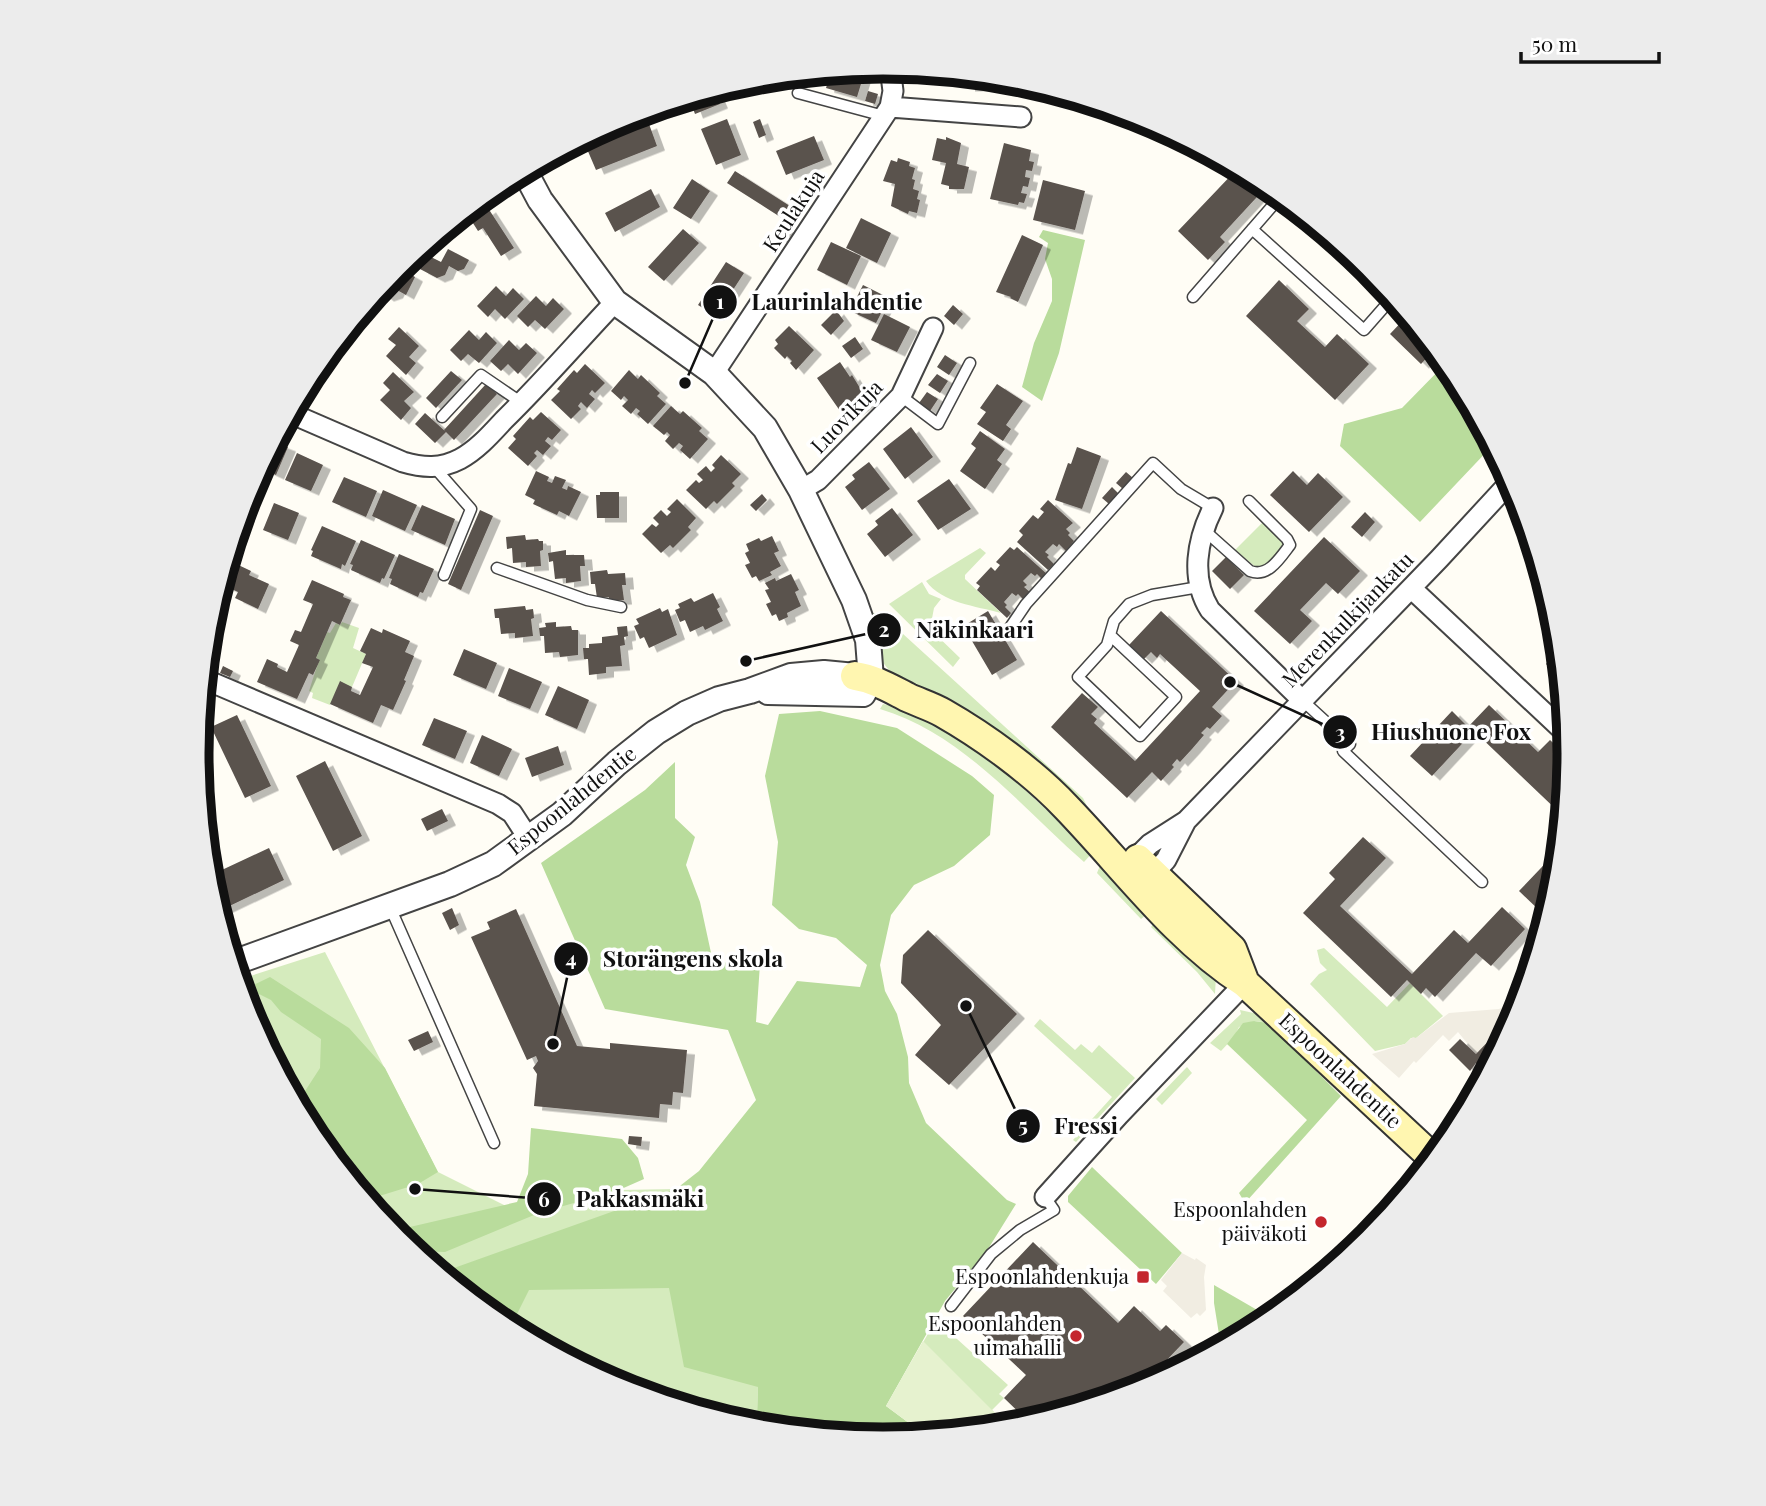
<svg xmlns="http://www.w3.org/2000/svg" width="1766" height="1506" font-family="'Playfair Display',serif">
<defs>
<filter id="shadow"><feDropShadow dx="8" dy="4.5" stdDeviation="0" flood-color="#0004"/></filter>
</defs>
<rect width="100%" height="100%" fill="#fffdf5"/>
<path fill="#d5ebbd" d="M1263,522l21,20c-2,14 -14,23 -27,26l-22,-18z
M980,548l6,5 -21,22v4l36,34c-25,-7 -59,-10 -75,-32z
M922,582l7,12 12,5 -7,9 -4,21 30,29 -7,9 -64,-63z
M872,613h8l203,185 4,8 -51,-41 -144,-91 -11,-14z
M342,622l17,6 -6,20 13,6 -14,33 -12,-5 -10,23 -18,-7 1,-5 -4,-2 10,-31 -3,-2 11,-26 3,1 6,-10 4,2z
M883,704l19,4 25,9 70,47 54,50 43,37 -10,11c-63,-55 -122,-129 -204,-153z
M1101,863l50,48 -10,8 -44,-46z
M1159,917l57,58 -1,19 -18,-22 -46,-45z
M1324,948l63,59 23,-24 33,33 -28,23 -4,-1 -6,6 -30,7 -65,-67 9,-10 8,-4 -7,-7 -3,-13z
M325,952l113,220 74,37 107,-19 57,-1 82,198 -1,29 -8,10 -129,-39 -119,-63 -104,-86 -85,-104 -63,-119 -11,-35z
M1240,1010l18,4 10,9 -13,-2 -16,6 -5,10 -13,14 -11,-8 31,-29z
M1040,1019l35,31 6,-6 11,9 7,-8 36,33 -59,64 -3,-2 39,-43 -78,-71z
M1187,1067l5,6 -30,32 -6,-6z
M936,1320l72,65 -9,9 5,4 -12,12 17,17 -109,-45z"/>
<path fill="#b9dc9c" d="M1043,230l42,10 -26,113 -17,48 -20,-14 12,-44 18,-42v-22l-7,-20 3,-16 -9,-6z
M1446,363l8,9 39,73 -73,77 -80,-76 4,-22 58,-16z
M820,711l77,17 75,48 22,19 -4,40 -36,31 -40,19 -23,30 -11,50 5,26 12,23 11,43 1,26 17,40 81,77 9,4 -28,45 -43,52 -59,105 27,20 -9,11 -21,2 -134,-13 -27,-8 35,-2 1,-29 -74,-20 -15,-79 -140,2 -14,28 -21,-1 -54,-44 236,-84 23,-18 57,-71 -28,-70 -123,-21 -64,-146 104,-73 30,-28v56l20,19 -9,28 14,37 13,60 47,2 -4,58 12,3 29,-44 63,6 7,-22 -31,-27 -37,-9 -27,-24 6,-63 -13,-66 14,-62z
M270,977l79,51 36,40 53,104 -20,12 -42,13 -24,-27 -15,-6 -25,-30 -16,-29 24,-37 1,-29 -40,-27 -10,-12 -24,-12z
M1254,1021l14,2 73,73 -96,107 -6,-10 68,-73 -80,-76 16,-21z
M531,1128l91,11 16,19 6,21 -25,11 -80,23 -94,39 -32,-1 -16,-21 120,-28 11,-28z
M1092,1167l90,86 -26,31 -88,-82v-6z
M1214,1285l57,33 -50,29 -7,-44z"/>
<path fill="#e6f2cf" d="M923,1341l86,86 -105,10 9,-11 -27,-20z"/>
<path fill="#f1ede2" d="M1523,997l-11,29h-4l-32,28 -18,-22 -9,9 -6,-6 -27,28 -2,-2 -15,17 -27,-24 33,-10 8,-7 3,1 33,-25 50,-4z
M1182,1253l13,7 1,-2 10,7 -2,12 2,33 -6,6 -3,-3 -6,5 -28,-27 4,-5 -6,-6z"/>
<path fill="#5a524d" filter="url(#shadow)" d="M848,70l16,4 -7,23 -31,-9 5,-16z
M967,75l30,3v8l-30,1z
M1043,88l31,9 -30,2z
M714,90l6,14 -25,10 -6,-16z
M868,91l10,3 -3,10 -10,-3z
M624,119l3,6 -7,3 3,7 26,-11 8,22 -61,24 -9,-21 25,-10 -3,-6 -5,2 -3,-6z
M727,119l14,36 -25,10 -15,-36z
M760,119l6,16 -7,3 -6,-16z
M814,136l10,24 -38,15 -10,-24z
M946,137l15,6 -4,21 12,3 -5,22h-15v-3l-8,-2 5,-21 -14,-3 5,-22 9,2z
M1004,143l27,7 -2,11 5,1 -2,9 -6,-1 -1,7 5,1 -2,9 -5,-1 -2,7 6,1 -3,9 -5,-1 -1,3 -28,-6z
M898,158l12,4 -1,4 6,2 -3,11 3,1 -2,9 6,2 -2,8 3,1 -3,13 -8,-2 -1,3 -17,-8 4,-22 -12,-3 8,-21 6,2z
M1238,168l30,17 -48,52 5,5 -17,18 -30,-29z
M735,171l58,37 -8,12 -58,-37z
M692,179l18,12 -19,28 -18,-11z
M1043,180l42,11 -10,39 -42,-10z
M651,189l9,18 -45,25 -10,-19z
M488,208l26,40 -13,8 -18,-28 -5,3 -7,-11z
M861,218l30,15 -14,30 -31,-15z
M782,226l8,5 -6,10 -8,-5z
M683,229l16,14 -35,38 -16,-14z
M1022,235l21,10 -25,57 -8,-4 1,-1 -15,-5z
M831,242l30,14 -14,29 -30,-15z
M448,249l21,11 -5,9 -6,2 -9,-5 -4,9 -8,3 -17,-9 7,-14 14,7z
M726,262l18,11 -28,43 -18,-11z
M402,264l3,2 1,6 9,5 -9,18 -9,-5 -2,4 -9,3 -4,-3 12,-21z
M1279,280l30,29 -12,12 28,26 12,-13 32,30 -34,36 -89,-84z
M863,285l26,13 -13,25 -26,-12z
M496,286l10,10 7,-8 11,11 -19,20 -10,-10 -7,8 -11,-11z
M536,296l10,10 7,-8 11,11 -19,20 -10,-9 -7,7 -11,-11z
M953,305l10,9 -9,11 -10,-9z
M836,310l8,11 -13,14 -10,-10z
M884,314l26,13 -13,25 -26,-12z
M1408,315l27,34 -14,15 -31,-30z
M789,326l25,24 -18,20 -6,-7 2,-2 -5,-5 -2,3 -11,-11 4,-4 -3,-4z
M399,327l20,19 -10,11 7,6 -10,12 -20,-19 10,-11 -8,-6z
M469,330l10,10 7,-8 11,11 -18,20 -11,-9 -7,7 -11,-11z
M855,337l8,12 -12,9 -9,-12z
M509,340l10,10 7,-7 11,10 -19,21 -10,-10 -7,7 -11,-10z
M945,355l12,8 -8,12 -12,-8z
M840,362l10,15 2,-2 16,26 -23,17 -28,-40z
M585,364l20,19 -10,10 -3,-3 -3,4 6,5 -8,9 -6,-6 -3,4 3,3 -10,10 -20,-19 9,-9 -3,-2 17,-19 3,3z
M629,370l9,9 3,-4 19,18 -3,3 9,8 -18,20 -11,-10 3,-3 -4,-3 -5,6 -9,-8 6,-6 -4,-4 -3,4 -10,-9z
M451,371l11,9 -26,28 -10,-10z
M393,372l21,20 -10,9 7,7 -10,12 -21,-20 10,-10 -7,-7z
M937,374l11,7 -8,12 -12,-8z
M486,384l11,10 -43,46 -10,-10z
M997,384l26,17 -17,24 5,4 -8,12 -26,-17 9,-12 -6,-4z
M927,392l11,7 -8,12 -11,-8z
M671,406l9,8 3,-3 19,17 -3,3 9,8 -18,20 -10,-9 3,-4 -4,-3 -6,6 -8,-8 5,-6 -3,-3 -3,3 -11,-9z
M541,412l20,18 -9,10 -4,-3 -3,4 6,5 -8,9 -6,-5 -3,3 3,3 -9,10 -20,-18 8,-9 -3,-3 17,-19 3,3z
M425,413l21,19 -11,11 -20,-19z
M911,427l22,30 -28,22 -22,-30z
M980,431l25,18 -8,11 5,4 -17,25 -25,-18 16,-23 -5,-4z
M275,442l13,5 -12,28 -15,-7z
M1077,447l24,9 -19,53 -27,-9 13,-37 3,1z
M297,453l26,12 -12,26 -26,-11z
M721,455l20,19 -9,9 3,3 -18,18 -3,-3 -8,8 -20,-19 10,-10 3,3 4,-3 -6,-6 9,-8 5,6 4,-4 -3,-3z
M869,462l21,27 -28,21 -17,-23 10,-8 -3,-4z
M536,471l13,6 -2,4 5,2 3,-7 11,4 -4,8 5,2 1,-4 13,6 -12,24 -10,-5 -2,4 -24,-11 2,-4 -10,-5z
M1293,471l14,14 11,-12 25,24 -34,35 -39,-37z
M1126,472l7,6 -10,11 -7,-6z
M344,477l33,14 -11,26 -34,-15z
M949,479l22,30 -33,21 -21,-29z
M1112,487l7,7 -10,10 -7,-6z
M383,490l34,15 -12,26 -33,-15z
M600,492h19v26h-22l-1,-23h4z
M762,494l5,6 -11,11 -6,-6z
M677,499l19,19 -8,9 3,3 -18,18 -3,-3 -9,8 -19,-19 10,-10 4,3 3,-3 -6,-6 8,-8 6,6 4,-4 -4,-3z
M1048,500l25,23 -7,6 4,4 -2,2 6,6 -8,10 -7,-7 -2,3 -4,-3 -8,8 4,3 -2,2 7,7 -6,6 -31,-28 6,-7 -4,-4 14,-16 5,4 6,-7 -4,-3z
M274,503l25,10 -11,27 -25,-10z
M422,505l33,14 -10,26 -34,-15z
M892,508l21,27 -28,22 -18,-23 11,-9 -3,-4z
M480,510l13,6 -32,74 -13,-6z
M1365,512l10,10 -13,15 -11,-10z
M322,526l34,15 -11,25 -3,-2 -1,5 -30,-13 2,-5 -2,-1z
M525,535l1,5 12,-1 1,2h4v9l-3,1 1,15 -15,1v-5l-13,1 -1,-15 -5,1 -1,-12z
M772,536l7,15 -5,2 7,13 -11,6 2,3 -13,6 -3,-5 -4,2 -7,-13 5,-2 -5,-10 4,-2 -3,-7 13,-6 2,3z
M1324,537l36,34 -22,23 -12,-11 -26,27 12,11 -22,23 -36,-33z
M361,540l34,15 -11,24 -2,-1 -2,5 -29,-13 2,-5 -3,-1z
M1010,547l4,3 3,-3 31,28 -5,5 -6,-6 -2,2 -4,-3 -8,8 4,4 -3,2 7,6 -7,7 -6,-6 -2,2 -4,-3 -8,9 3,3 -2,2 6,6 -4,5 -30,-28 3,-4 -4,-3 15,-16 4,4 5,-6 -4,-3z
M566,550v5h18l1,11h-5l1,15 -15,2v-5l-11,1 -2,-18 -4,1 -1,-9z
M399,554l35,15 -11,24 -3,-1 -2,5 -28,-13 2,-5 -3,-1z
M1226,557l18,18 -14,14 -18,-18z
M232,562l19,9 -2,4 20,9 -11,25 -23,-11 3,-6 -17,-8z
M607,570l1,4 17,-1 1,12h-4l2,15 -15,1v-4l-12,1 -2,-14h-4l-1,-12z
M791,574l8,16 -4,2 6,14 -14,7 1,4 -9,4 -3,-7 -4,2 -6,-12 5,-2 -6,-12 4,-1 -4,-6 10,-5 1,3z
M312,580l32,14 -1,3 8,3 -11,25 -8,-4 -16,37 4,2 -7,15 -4,-2 -12,26 -40,-17 10,-23 11,5 -1,3 10,5 12,-27 -9,-4 5,-11 6,2 12,-28 -10,-4z
M713,593l7,14 -3,2 6,12 -18,9 -2,-4 -13,6 -5,-12 -5,2 -5,-12 5,-2 -2,-4 13,-6 3,4z
M525,606l1,4 7,-1 1,9 -3,1 2,17 -18,2v-5l-14,1 -2,-16h-4l-1,-9z
M660,608l2,4 6,-3 9,26 -28,13 -5,-11 -4,2 -6,-13 5,-2 -3,-5z
M988,611l29,49 -25,15 -20,-34 2,-2 -9,-14z
M1161,611l75,70 -24,26 10,9 -12,13 -3,-2 -6,6 3,2 -12,14 -12,13 -3,-3 -5,6 2,2 -13,14 -9,-9 -25,26 -76,-71 31,-34 16,14 -7,7 6,5 -3,4 41,38 65,-70 -40,-37 -3,4 -6,-6 -7,7 -15,-14z
M556,622v5l15,-1 1,4h6v25l-18,2 -1,-5 -14,1 -1,-17h-4l-1,-8 7,-1 -1,-4z
M627,626l1,10 -4,1 1,8 -5,1 2,20 -16,1v6l-17,2 -1,-16h-4l-1,-11h6v-4l13,-1v-6l16,-2 -1,-8z
M371,628l11,5 1,-4 27,12 -5,11 9,4 -10,24 2,1 -13,29 -12,-5 -8,18 -43,-19 10,-23 12,6 -1,4 9,4 13,-28 -11,-4 4,-9 -6,-3z
M464,649l33,14 -11,26 -33,-14z
M1559,649l3,31 -16,-16z
M223,666l10,5 -3,6 -10,-4z
M509,668l33,14 -12,27 -32,-13z
M558,686l31,14 -12,29 -32,-14z
M1489,705l49,47 12,-12 15,14 -11,12 13,12 -4,38 -89,-85 -42,45 -22,-20 42,-45 16,16z
M237,715l34,71 -26,12 -34,-71z
M434,718l33,13 -12,28 -33,-14z
M482,735l30,14 -13,27 -29,-13z
M558,746l6,19 -32,12 -7,-19z
M325,761l37,75 -29,15 -37,-75z
M442,809l6,12 -21,10 -6,-12z
M1363,837l23,21 -46,48 72,68 42,-44 14,13 34,-36 23,22 -34,37 -15,-13 -41,44 -9,-9 -5,6 -14,-14 -16,17 -88,-84 32,-34 -6,-6z
M269,848l15,32 -67,32 -8,-36z
M1560,848l-6,48 -14,15 -21,-20z
M452,908l7,17 -9,5 -8,-17z
M516,909l61,137 33,3v-6l77,7 -4,43 -10,-1 -1,13 -12,-1 -1,14 -125,-12 3,-32 -4,-6 5,-7 -2,-5 -9,4 -56,-123 19,-8 -3,-7z
M928,930l89,84 -68,71 -34,-30 26,-30 -40,-42 2,-28z
M1507,1028l2,3 -22,42 -11,-10 -6,8 -21,-21 11,-11 16,15 24,-25 3,3z
M428,1031l5,11 -19,9 -6,-11z
M629,1136l13,1 -1,9 -13,-2z
M1033,1242l85,81 16,-17 26,25 6,-6 18,17 -22,23 9,9 -26,13 -116,35 -25,-24 22,-23 -63,-59z"/>
<g fill="none" stroke-linecap="round" stroke-linejoin="round">
<defs>
<path id="service" d="M798,93l86,23
M464,221l7,-9 55,-35
M1252,229l112,101 29,-33
M1193,297l88,-101
M901,396l37,28 32,-61
M442,417l39,-42 41,28
M435,468l36,41 -27,66
M1204,530l46,41c18,7 30,-13 40,-26l-3,-6 -38,-38
M497,568l90,32 34,7
M1007,632l19,-28 127,-141 28,26 32,19
M1110,635l66,62 -36,39 -62,-59 29,-32 7,-24 15,-17 23,-9 47,-8
M1302,700l48,44 -7,7 139,131
M390,907l104,236
M951,1306l40,-52 29,-24 34,-20 -9,-13"/>
<path id="minor" d="M890,107l131,10
M714,373l176,-266 3,-16 -3,-24
M290,413l113,49c20,6 38,7 57,-3 17,-9 31,-25 44,-39 39,-38 74,-79 111,-118
M801,490l17,-10 83,-84 32,-68
M1213,508c-16,32 -23,70 -3,102l92,90
M1411,588l157,147
M204,679l294,125 14,9 17,26
M1186,821l-20,39 -13,14 -20,7 3,-23 14,-14 36,-23 253,-262 73,-79
M1045,1197l74,-82 126,-132"/>
<path id="tertiary" d="M524,170l16,30 75,102 99,71 51,55 36,62 53,110 14,40 3,39 -8,15
M768,692l95,2
M233,963l217,-79 43,-20 69,-50 55,-51 39,-31 31,-19 32,-14 31,-8 41,-15 33,-3 31,3"/>
<path id="secondary" d="M855,676c20,3 36,13 54,22 11,5 24,9 34,15 42,24 90,59 123,94 58,60 109,131 179,176l189,176
M1138,859l94,90 13,34"/>
</defs>
<use href="#service" stroke="#444" stroke-width="13"/>
<use href="#minor" stroke="#444" stroke-width="23"/>
<use href="#tertiary" stroke="#444" stroke-width="28"/>
<use href="#secondary" stroke="#333" stroke-width="32"/>
<use href="#service" stroke="#fff" stroke-width="10"/>
<use href="#minor" stroke="#fff" stroke-width="19"/>
<use href="#tertiary" stroke="#fff" stroke-width="24"/>
<use href="#secondary" stroke="#fff6b0" stroke-width="28"/>
</g>
<g fill="#c4262e" stroke="#fff" stroke-width="2.5">
<circle cx="1321" cy="1222" r="7"/>
<rect x="1136" y="1270" width="14" height="14" rx="3.5"/>
<circle cx="1076" cy="1336" r="7"/>
</g>
<g text-anchor="middle" stroke-width="7" stroke-linejoin="round" paint-order="stroke">
<g font-size="21" fill="#111" stroke="#fff">
<text transform="translate(794 211) rotate(-57)" y="7">Keulakuja</text>
<text transform="translate(847 417) rotate(-46)" y="7">Luovikuja</text>
<text transform="translate(1348 620) rotate(-46)" y="7">Merenkulkijankatu</text>
<text transform="translate(572 801) rotate(-39)" y="7">Espoonlahdentie</text>
<text transform="translate(1340 1071) rotate(43)" y="7">Espoonlahdentie</text>
</g>
<g font-size="21" fill="#111" stroke="#fff" text-anchor="end">
<text x="1307" y="1217">Espoonlahden<tspan x="1307" dy="24">päiväkoti</tspan></text>
<text x="1129" y="1284">Espoonlahdenkuja</text>
<text x="1062" y="1331">Espoonlahden<tspan x="1062" dy="24">uimahalli</tspan></text>
</g>
</g>
<path d="M0 0H1766V1506H0ZM209 753a674 674 0 1 1 1348 0a674 674 0 1 1-1348 0Z" fill="#ececec" fill-rule="evenodd"/>
<path fill="none" stroke="#111" stroke-width="9" d="M209 753a674 674 0 1 1 1348 0a674 674 0 1 1-1348 0Z"/>
<path fill="none" stroke="#111" stroke-width="2.5" d="M685 383L720 302M746 661L884 630M1230 682L1340 732M553 1044L571 959M966 1006L1023 1126M415 1189L544 1199"/>
<g fill="#111" stroke="#fff" stroke-width="2.5">
<circle cx="685" cy="383" r="7"/>
<circle cx="746" cy="661" r="7"/>
<circle cx="1230" cy="682" r="7"/>
<circle cx="553" cy="1044" r="7"/>
<circle cx="966" cy="1006" r="7"/>
<circle cx="415" cy="1189" r="7"/>
<circle cx="720" cy="302" r="18"/>
<circle cx="884" cy="630" r="18"/>
<circle cx="1340" cy="732" r="18"/>
<circle cx="571" cy="959" r="18"/>
<circle cx="1023" cy="1126" r="18"/>
<circle cx="544" cy="1199" r="18"/>
</g>
<g font-size="21" text-anchor="middle" font-weight="bold" fill="#fff">
<text x="720" y="309">1</text>
<text x="884" y="637">2</text>
<text x="1340" y="740">3</text>
<text x="571" y="966">4</text>
<text x="1023" y="1133">5</text>
<text x="544" y="1207">6</text>
</g>
<g font-size="23" text-anchor="middle" font-weight="bold" fill="#111" stroke="#fff" stroke-width="7" stroke-linejoin="round" paint-order="stroke">
<text x="837" y="310">Laurinlahdentie</text>
<text x="975" y="638">Näkinkaari</text>
<text x="1451" y="740">Hiushuone Fox</text>
<text x="693" y="967">Storängens skola</text>
<text x="1086" y="1134">Fressi</text>
<text x="640" y="1207">Pakkasmäki</text>
</g>
<path d="M1521 52v10h138v-10" fill="none" stroke="#111111" stroke-width="3.5"/>
<text x="1532" y="52" font-size="21" fill="#111111" stroke="#ffffff" stroke-width="5" paint-order="stroke">50 m</text>
</svg>
